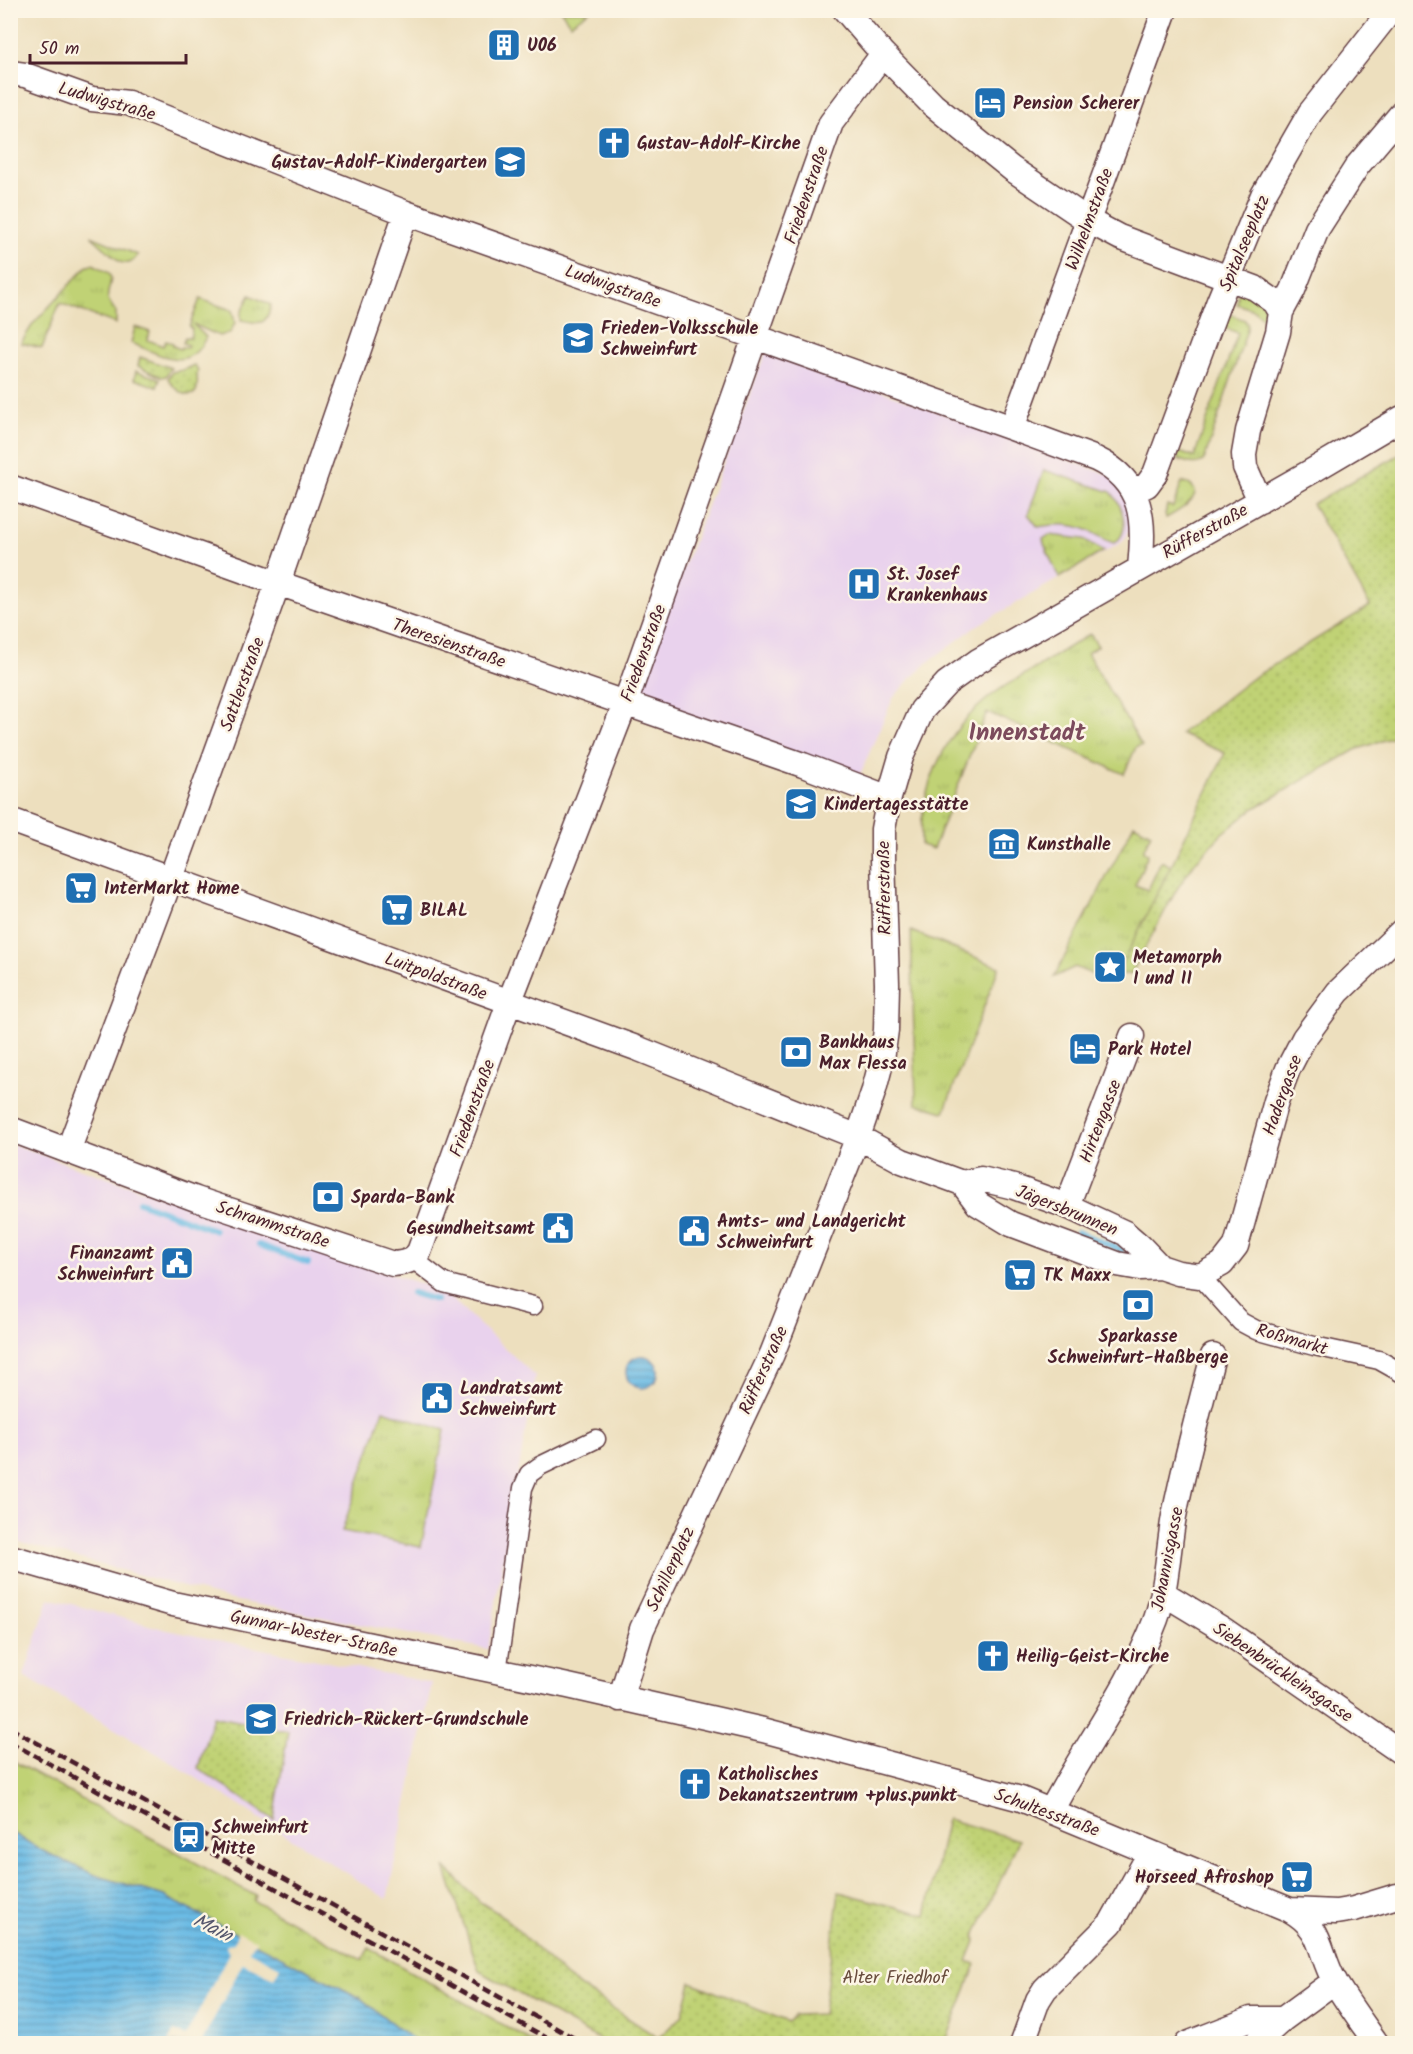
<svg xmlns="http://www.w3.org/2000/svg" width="1413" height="2054" font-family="Kalam,sans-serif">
<defs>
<pattern id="grass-tufts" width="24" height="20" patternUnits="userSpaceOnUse" patternTransform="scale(1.5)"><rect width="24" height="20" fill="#c0d274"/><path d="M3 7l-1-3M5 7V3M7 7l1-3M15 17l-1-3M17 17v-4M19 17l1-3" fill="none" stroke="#a6b465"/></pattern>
<pattern id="park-dots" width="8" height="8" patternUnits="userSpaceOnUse" patternTransform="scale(1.5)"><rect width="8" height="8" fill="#c0d274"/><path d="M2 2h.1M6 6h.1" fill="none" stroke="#a6b465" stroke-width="1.8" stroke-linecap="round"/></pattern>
<pattern id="water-rules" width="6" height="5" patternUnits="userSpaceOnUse" patternTransform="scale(1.5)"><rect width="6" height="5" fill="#6abbe5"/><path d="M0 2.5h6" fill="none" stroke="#5997ba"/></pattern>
</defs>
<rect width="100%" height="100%" fill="#fcf5e5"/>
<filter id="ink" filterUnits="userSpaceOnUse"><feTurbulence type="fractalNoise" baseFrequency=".0167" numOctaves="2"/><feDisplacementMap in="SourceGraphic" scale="12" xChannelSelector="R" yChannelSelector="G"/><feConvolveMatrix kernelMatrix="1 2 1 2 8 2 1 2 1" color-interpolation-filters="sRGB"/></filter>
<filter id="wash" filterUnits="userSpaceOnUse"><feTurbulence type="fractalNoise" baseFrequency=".008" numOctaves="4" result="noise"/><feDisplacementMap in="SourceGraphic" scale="24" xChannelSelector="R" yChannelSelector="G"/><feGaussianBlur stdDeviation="1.35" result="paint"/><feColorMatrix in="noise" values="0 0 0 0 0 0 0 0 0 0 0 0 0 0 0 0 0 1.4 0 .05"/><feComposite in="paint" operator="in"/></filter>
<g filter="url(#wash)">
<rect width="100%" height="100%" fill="#eddfbe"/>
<path fill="#e9d2ed" d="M767,349l347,128 22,41 -14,24 -144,83 -46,34 -23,21 -16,18 -35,81 -225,-78z
M10,1143l68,25 365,123 92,85 -47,273 -260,-50 -217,-59z
M49,1598l118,32 265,53 -45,216 -219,-139 -144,-84z"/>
<path fill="url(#grass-tufts)" stroke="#857850" stroke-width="1.5" d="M91,236l47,19c-6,8 -9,10 -18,7z
M93,264l16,9 2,5c-3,21 -8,15 5,34v12l-56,-21 -18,45 -21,-5 12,-19 53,-57z
M1239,290l25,12 10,26 -20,-18 -17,-6z
M250,295l21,10c-5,21 -9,19 -30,15v-7z
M200,299l32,11 3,13 -5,10 -11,3 -26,-12 13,13c-17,38 -46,17 -75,6l4,-16 15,5 -2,8 15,6 3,-5 7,2v3l7,3 2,-2 5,1 1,-3 -5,-2 2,-6 5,1 2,-9 -3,-2z
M1229,314l16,6 3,5 -2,8 -42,127c-8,7 -18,2 -27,-1l2,-7 15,5 44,-124 -15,-6z
M1044,470l67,22c11,12 21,41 3,51 -9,-2 -17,-9 -27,-13 -16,-7 -32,-6 -49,-3l-10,-13z
M1182,482c32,8 -4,30 -16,36l-1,-3 2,-10 6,2z
M1049,535l35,4 20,12 -45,27 -15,-34 -1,-5z
M1090,634l8,12 -11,7 55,93 -6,1 -12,27 -137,-62 -54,137 -12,-4c-2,-51 20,-105 58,-139 17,-16 37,-27 57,-38 18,-12 36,-23 54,-34z
M1134,824l17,9 -8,18 5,3 -13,31 13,5 13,-29 10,5 -54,108 -14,5 -28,-12 -21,10z
M911,931l88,36 -55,145 -28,-8z
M383,1410l62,20 -24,117 -79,-16z
M11,1760l245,136 -2,5 108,59 7,-12 166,95h-118l-57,-45 -196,-102 -69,-21 -52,-24 -32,-19z"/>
<path fill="url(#park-dots)" stroke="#857850" stroke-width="1.5" d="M140,357l31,11 -5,8 -5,1 -23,-11z
M194,365l4,5c-2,6 1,16 -2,21 -7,12 -26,-6 -28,-13l4,-6 11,-2z
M136,371l24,8 -3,8 -23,-8z
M1402,453v281l-47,16 -102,59 -31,25 -26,27 -19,28 -46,85h-14l54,-108 54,-113 -45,-19 71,-55 119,-73 -58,-102z
M213,1716l75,15 -14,89 -76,-52z
M947,1819l72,21 -45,98 2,1 -9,22 9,3 -30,77 -8,-2 -2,4h-331l-126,-72 -34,-104 35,35 23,14 64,62 91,60 24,-22 9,-34 97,40 7,-7 28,-1 16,-122 87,23z"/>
<path fill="#c0d274" stroke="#857850" stroke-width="1.5" d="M561,11h28l-19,13z"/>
<path fill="url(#water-rules)" stroke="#5a6d88" stroke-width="1.5" d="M626 1372a16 16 0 1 1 32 0a16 16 0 1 1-32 0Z
M11,1832l32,19 52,24 69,21 196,102 57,45 -406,1z"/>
<path fill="#eddfbe" d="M238,1931l19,10 -5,4 -3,6 31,16 -6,11 -31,-15 -42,80 -33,-1 6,-11 12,5 43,-83 -3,-6 1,-3 7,-1z"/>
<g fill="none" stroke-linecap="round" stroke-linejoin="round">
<path stroke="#6abbe5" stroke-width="6" d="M139,1202l75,28
M1077,1232l45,18
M259,1245l49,18
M412,1293l24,7"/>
</g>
</g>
<g filter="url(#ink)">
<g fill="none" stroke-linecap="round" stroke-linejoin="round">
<defs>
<path id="pedestrian" d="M413,1259l31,24 89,23
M1200,1276l41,46 15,8 58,16 65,14 23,13
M497,1672l26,-184 6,-14 11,-8 56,-27"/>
<path id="minor" d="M845,10l38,44 50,51 79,64 77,52 30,16 136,51 20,14 6,10
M10,73l15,2 67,24 36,4 278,110 606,215 84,31c48,23 49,62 44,108
M1012,428l153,-418
M10,487l268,96 525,182 86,33
M1134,491l13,-6 8,-11 64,-173 44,-106 47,-82 81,-103
M1260,501l-15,-34 -1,-13 4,-23 30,-99 3,-20 12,-22 24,-61 41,-64 44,-52
M10,820l629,229 219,88 44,24 60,22 19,-4 33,8 53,19 58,27 15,13 20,21
M10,1129l186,70 197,65c12,-1 19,-3 26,-12l90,-249 116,-299 206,-581 52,-69
M68,1151l103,-273 107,-295 128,-370
M962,1183l16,21 33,20 106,40 23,4 20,-1 18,6 22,3 22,-12 14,-18 40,-145 12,-32 16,-31 34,-46 64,-61
M1067,1206l65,-170
M10,1557l163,47 395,82 195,44 258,69 269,111c34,19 28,42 45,72 13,22 28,42 42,62
M1163,1593l61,37 178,123
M620,1699l22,-70 130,-275 86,-217 16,-47 8,-31 4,-29 1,-46 -4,-126v-29l6,-31 12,-41 21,-47 25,-27 31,-22 334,-190 90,-53
M1051,1811c34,-65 79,-123 105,-192 11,-31 12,-70 18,-103 11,-54 25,-107 39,-160
M1290,1910l46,2 18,-3 43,-13h5
M1022,2044l16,-44 7,-11 66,-66 39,-70
M1187,2044l64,-25h32
M1255,2044l28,-25 52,-38"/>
</defs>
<use href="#pedestrian" stroke="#623c41" stroke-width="21"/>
<use href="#minor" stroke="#623c41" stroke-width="27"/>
<use href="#pedestrian" stroke="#fff" stroke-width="18"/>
<use href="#minor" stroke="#fff" stroke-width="24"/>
<path stroke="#4a1f2b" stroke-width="4.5" stroke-dasharray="9 4.5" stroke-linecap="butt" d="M10,1728l575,316
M10,1742l548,302"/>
</g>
</g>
<defs>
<symbol id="building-square" viewBox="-11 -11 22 22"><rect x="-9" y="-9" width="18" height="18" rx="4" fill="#1f6fb2" stroke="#fcf5e5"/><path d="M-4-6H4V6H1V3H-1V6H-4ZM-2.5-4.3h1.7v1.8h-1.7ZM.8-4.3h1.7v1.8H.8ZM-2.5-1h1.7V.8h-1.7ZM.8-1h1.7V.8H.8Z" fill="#fff"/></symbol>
<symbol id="hotel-square" viewBox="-11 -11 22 22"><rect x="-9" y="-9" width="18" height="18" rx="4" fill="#1f6fb2" stroke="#fcf5e5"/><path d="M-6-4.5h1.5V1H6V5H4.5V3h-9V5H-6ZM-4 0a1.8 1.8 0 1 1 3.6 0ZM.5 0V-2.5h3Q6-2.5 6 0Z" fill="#fff"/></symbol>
<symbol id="church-square" viewBox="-11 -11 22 22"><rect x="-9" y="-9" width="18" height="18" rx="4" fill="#1f6fb2" stroke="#fcf5e5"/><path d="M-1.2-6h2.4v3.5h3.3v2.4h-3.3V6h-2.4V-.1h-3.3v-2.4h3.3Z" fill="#fff"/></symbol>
<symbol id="school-square" viewBox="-11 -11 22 22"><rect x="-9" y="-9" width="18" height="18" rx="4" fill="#1f6fb2" stroke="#fcf5e5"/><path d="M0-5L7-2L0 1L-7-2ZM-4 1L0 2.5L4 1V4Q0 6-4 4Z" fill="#fff"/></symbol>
<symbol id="hospital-square" viewBox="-11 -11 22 22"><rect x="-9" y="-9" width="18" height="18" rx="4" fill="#1f6fb2" stroke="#fcf5e5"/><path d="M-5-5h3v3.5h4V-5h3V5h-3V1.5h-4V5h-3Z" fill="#fff"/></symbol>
<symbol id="museum-square" viewBox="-11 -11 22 22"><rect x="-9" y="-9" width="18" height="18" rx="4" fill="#1f6fb2" stroke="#fcf5e5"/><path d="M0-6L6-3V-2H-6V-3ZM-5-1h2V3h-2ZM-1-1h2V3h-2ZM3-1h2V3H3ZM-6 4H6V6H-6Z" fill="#fff"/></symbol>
<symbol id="supermarket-square" viewBox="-11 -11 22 22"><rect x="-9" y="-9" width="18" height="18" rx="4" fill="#1f6fb2" stroke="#fcf5e5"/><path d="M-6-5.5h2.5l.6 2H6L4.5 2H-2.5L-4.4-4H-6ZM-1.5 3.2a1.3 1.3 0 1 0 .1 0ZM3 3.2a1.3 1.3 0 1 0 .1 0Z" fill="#fff"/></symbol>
<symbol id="sight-square" viewBox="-11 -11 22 22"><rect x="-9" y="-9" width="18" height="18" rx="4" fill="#1f6fb2" stroke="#fcf5e5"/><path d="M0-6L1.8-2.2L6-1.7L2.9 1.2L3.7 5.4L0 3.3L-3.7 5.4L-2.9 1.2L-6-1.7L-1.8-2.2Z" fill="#fff"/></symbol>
<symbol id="bank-square" viewBox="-11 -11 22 22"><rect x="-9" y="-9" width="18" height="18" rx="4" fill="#1f6fb2" stroke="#fcf5e5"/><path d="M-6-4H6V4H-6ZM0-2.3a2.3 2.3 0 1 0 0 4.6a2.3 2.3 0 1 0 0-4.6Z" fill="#fff"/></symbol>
<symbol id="civic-square" viewBox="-11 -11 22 22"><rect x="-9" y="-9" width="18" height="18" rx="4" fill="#1f6fb2" stroke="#fcf5e5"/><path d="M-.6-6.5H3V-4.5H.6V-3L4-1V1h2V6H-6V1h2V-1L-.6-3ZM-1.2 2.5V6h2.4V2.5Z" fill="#fff"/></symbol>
<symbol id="station-square" viewBox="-11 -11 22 22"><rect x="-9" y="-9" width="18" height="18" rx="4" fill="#1f6fb2" stroke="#fcf5e5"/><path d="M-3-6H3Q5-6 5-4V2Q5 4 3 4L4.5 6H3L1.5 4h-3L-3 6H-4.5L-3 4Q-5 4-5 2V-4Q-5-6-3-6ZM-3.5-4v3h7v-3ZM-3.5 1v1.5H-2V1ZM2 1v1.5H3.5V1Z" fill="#fff"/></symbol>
</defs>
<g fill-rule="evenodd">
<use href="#building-square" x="485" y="26" width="38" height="38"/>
<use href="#hotel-square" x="971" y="84" width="38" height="38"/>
<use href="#church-square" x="595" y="124" width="38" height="38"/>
<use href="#school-square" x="491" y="143" width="38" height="38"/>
<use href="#school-square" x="559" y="319" width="38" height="38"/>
<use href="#hospital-square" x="845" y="565" width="38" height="38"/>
<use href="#school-square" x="782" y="785" width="38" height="38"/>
<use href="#museum-square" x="985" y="825" width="38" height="38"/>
<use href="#supermarket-square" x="62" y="869" width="38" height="38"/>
<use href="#supermarket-square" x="378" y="891" width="38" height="38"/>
<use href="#sight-square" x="1091" y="948" width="38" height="38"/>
<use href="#hotel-square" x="1066" y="1030" width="38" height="38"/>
<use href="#bank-square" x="777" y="1033" width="38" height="38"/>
<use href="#bank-square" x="309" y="1178" width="38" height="38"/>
<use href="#civic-square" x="539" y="1209" width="38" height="38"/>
<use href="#civic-square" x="675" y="1212" width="38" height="38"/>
<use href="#civic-square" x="158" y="1244" width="38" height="38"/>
<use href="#supermarket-square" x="1001" y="1256" width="38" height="38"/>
<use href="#bank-square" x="1119" y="1286" width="38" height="38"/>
<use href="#civic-square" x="418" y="1379" width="38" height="38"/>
<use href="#church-square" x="974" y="1637" width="38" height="38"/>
<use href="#school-square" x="242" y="1700" width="38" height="38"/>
<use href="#church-square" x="676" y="1765" width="38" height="38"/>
<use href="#station-square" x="170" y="1818" width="38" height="38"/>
<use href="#supermarket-square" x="1278" y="1858" width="38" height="38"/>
</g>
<g text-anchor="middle" stroke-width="5" stroke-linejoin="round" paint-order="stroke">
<g font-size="18" font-weight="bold" fill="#4a1f2b" stroke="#fcf5e5" text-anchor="start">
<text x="527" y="51">U06</text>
<text x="1013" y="109">Pension Scherer</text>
<text x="637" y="149">Gustav-Adolf-Kirche</text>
<text x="487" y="168" text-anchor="end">Gustav-Adolf-Kindergarten</text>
<text x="601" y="334">Frieden-Volksschule<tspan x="601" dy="21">Schweinfurt</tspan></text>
<text x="887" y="580">St. Josef<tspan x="887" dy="21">Krankenhaus</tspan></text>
<text x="824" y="810">Kindertagesstätte</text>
<text x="1027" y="850">Kunsthalle</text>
<text x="104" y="894">InterMarkt Home</text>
<text x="420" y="916">BILAL</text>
<text x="1133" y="963">Metamorph<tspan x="1133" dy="21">I und II</tspan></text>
<text x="819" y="1048">Bankhaus<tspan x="819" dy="21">Max Flessa</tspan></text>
<text x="1108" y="1055">Park Hotel</text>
<text x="351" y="1203">Sparda-Bank</text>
<text x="717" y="1227">Amts- und Landgericht<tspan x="717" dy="21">Schweinfurt</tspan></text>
<text x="535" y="1234" text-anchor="end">Gesundheitsamt</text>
<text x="154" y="1259" text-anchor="end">Finanzamt<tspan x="154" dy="21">Schweinfurt</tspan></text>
<text x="1043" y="1281">TK Maxx</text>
<text x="1138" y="1342" text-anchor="middle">Sparkasse<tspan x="1138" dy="21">Schweinfurt-Haßberge</tspan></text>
<text x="460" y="1394">Landratsamt<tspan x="460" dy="21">Schweinfurt</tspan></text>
<text x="1016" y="1662">Heilig-Geist-Kirche</text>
<text x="284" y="1725">Friedrich-Rückert-Grundschule</text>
<text x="718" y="1780">Katholisches<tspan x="718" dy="21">Dekanatszentrum +plus.punkt</tspan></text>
<text x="212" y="1833">Schweinfurt<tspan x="212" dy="21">Mitte</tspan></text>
<text x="1274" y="1883" text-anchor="end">Horseed Afroshop</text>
</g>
<g font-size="18" fill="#4a1f2b" stroke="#fcf5e5">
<text transform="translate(107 101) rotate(16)" y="6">Ludwigstraße</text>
<text transform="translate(806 195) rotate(-71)" y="6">Friedenstraße</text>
<text transform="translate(1089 219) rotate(-70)" y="6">Wilhelmstraße</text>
<text transform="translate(1244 243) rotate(-67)" y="6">Spitalseeplatz</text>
<text transform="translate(613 286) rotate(19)" y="6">Ludwigstraße</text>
<text transform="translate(1205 531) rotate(-29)" y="6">Rüfferstraße</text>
<text transform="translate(449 643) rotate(19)" y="6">Theresienstraße</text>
<text transform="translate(643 653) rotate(-70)" y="6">Friedenstraße</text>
<text transform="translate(242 684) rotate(-70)" y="6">Sattlerstraße</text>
<text transform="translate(884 888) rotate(-91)" y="6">Rüfferstraße</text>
<text transform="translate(436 976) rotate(20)" y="6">Luitpoldstraße</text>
<text transform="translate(1282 1095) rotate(-70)" y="6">Hadergasse</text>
<text transform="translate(472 1108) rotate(-70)" y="6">Friedenstraße</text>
<text transform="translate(1100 1121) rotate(-69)" y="6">Hirtengasse</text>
<text transform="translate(1067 1210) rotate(22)" y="6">Jägersbrunnen</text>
<text transform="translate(273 1224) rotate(18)" y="6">Schrammstraße</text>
<text transform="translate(1292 1339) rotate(16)" y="6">Roßmarkt</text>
<text transform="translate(763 1370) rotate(-66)" y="6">Rüfferstraße</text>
<text transform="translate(1167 1559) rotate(-79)" y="6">Johannisgasse</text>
<text transform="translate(670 1569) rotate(-65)" y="6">Schillerplatz</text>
<text transform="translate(314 1633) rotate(12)" y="6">Gunnar-Wester-Straße</text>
<text transform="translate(1283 1672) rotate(34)" y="6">Siebenbrückleinsgasse</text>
<text transform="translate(1047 1812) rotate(20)" y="6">Schultesstraße</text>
</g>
<g font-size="18" fill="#684c3d" stroke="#fcf5e5">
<text x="895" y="1983">Alter Friedhof</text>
</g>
<g font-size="20" font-style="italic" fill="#55566c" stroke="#fcf5e5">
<text transform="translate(213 1927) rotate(26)" y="7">Main</text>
</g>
<g font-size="24" font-weight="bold" fill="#7c4b5c" stroke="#fcf5e5">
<text x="1027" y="740">Innenstadt</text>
</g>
</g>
<rect width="1413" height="2054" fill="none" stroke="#fcf5e5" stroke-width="36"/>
<path d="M30 54v9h156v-9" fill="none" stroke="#4a1f2b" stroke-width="3"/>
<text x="39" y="54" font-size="18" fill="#4a1f2b" stroke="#fcf5e5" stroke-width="4.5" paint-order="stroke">50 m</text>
</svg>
